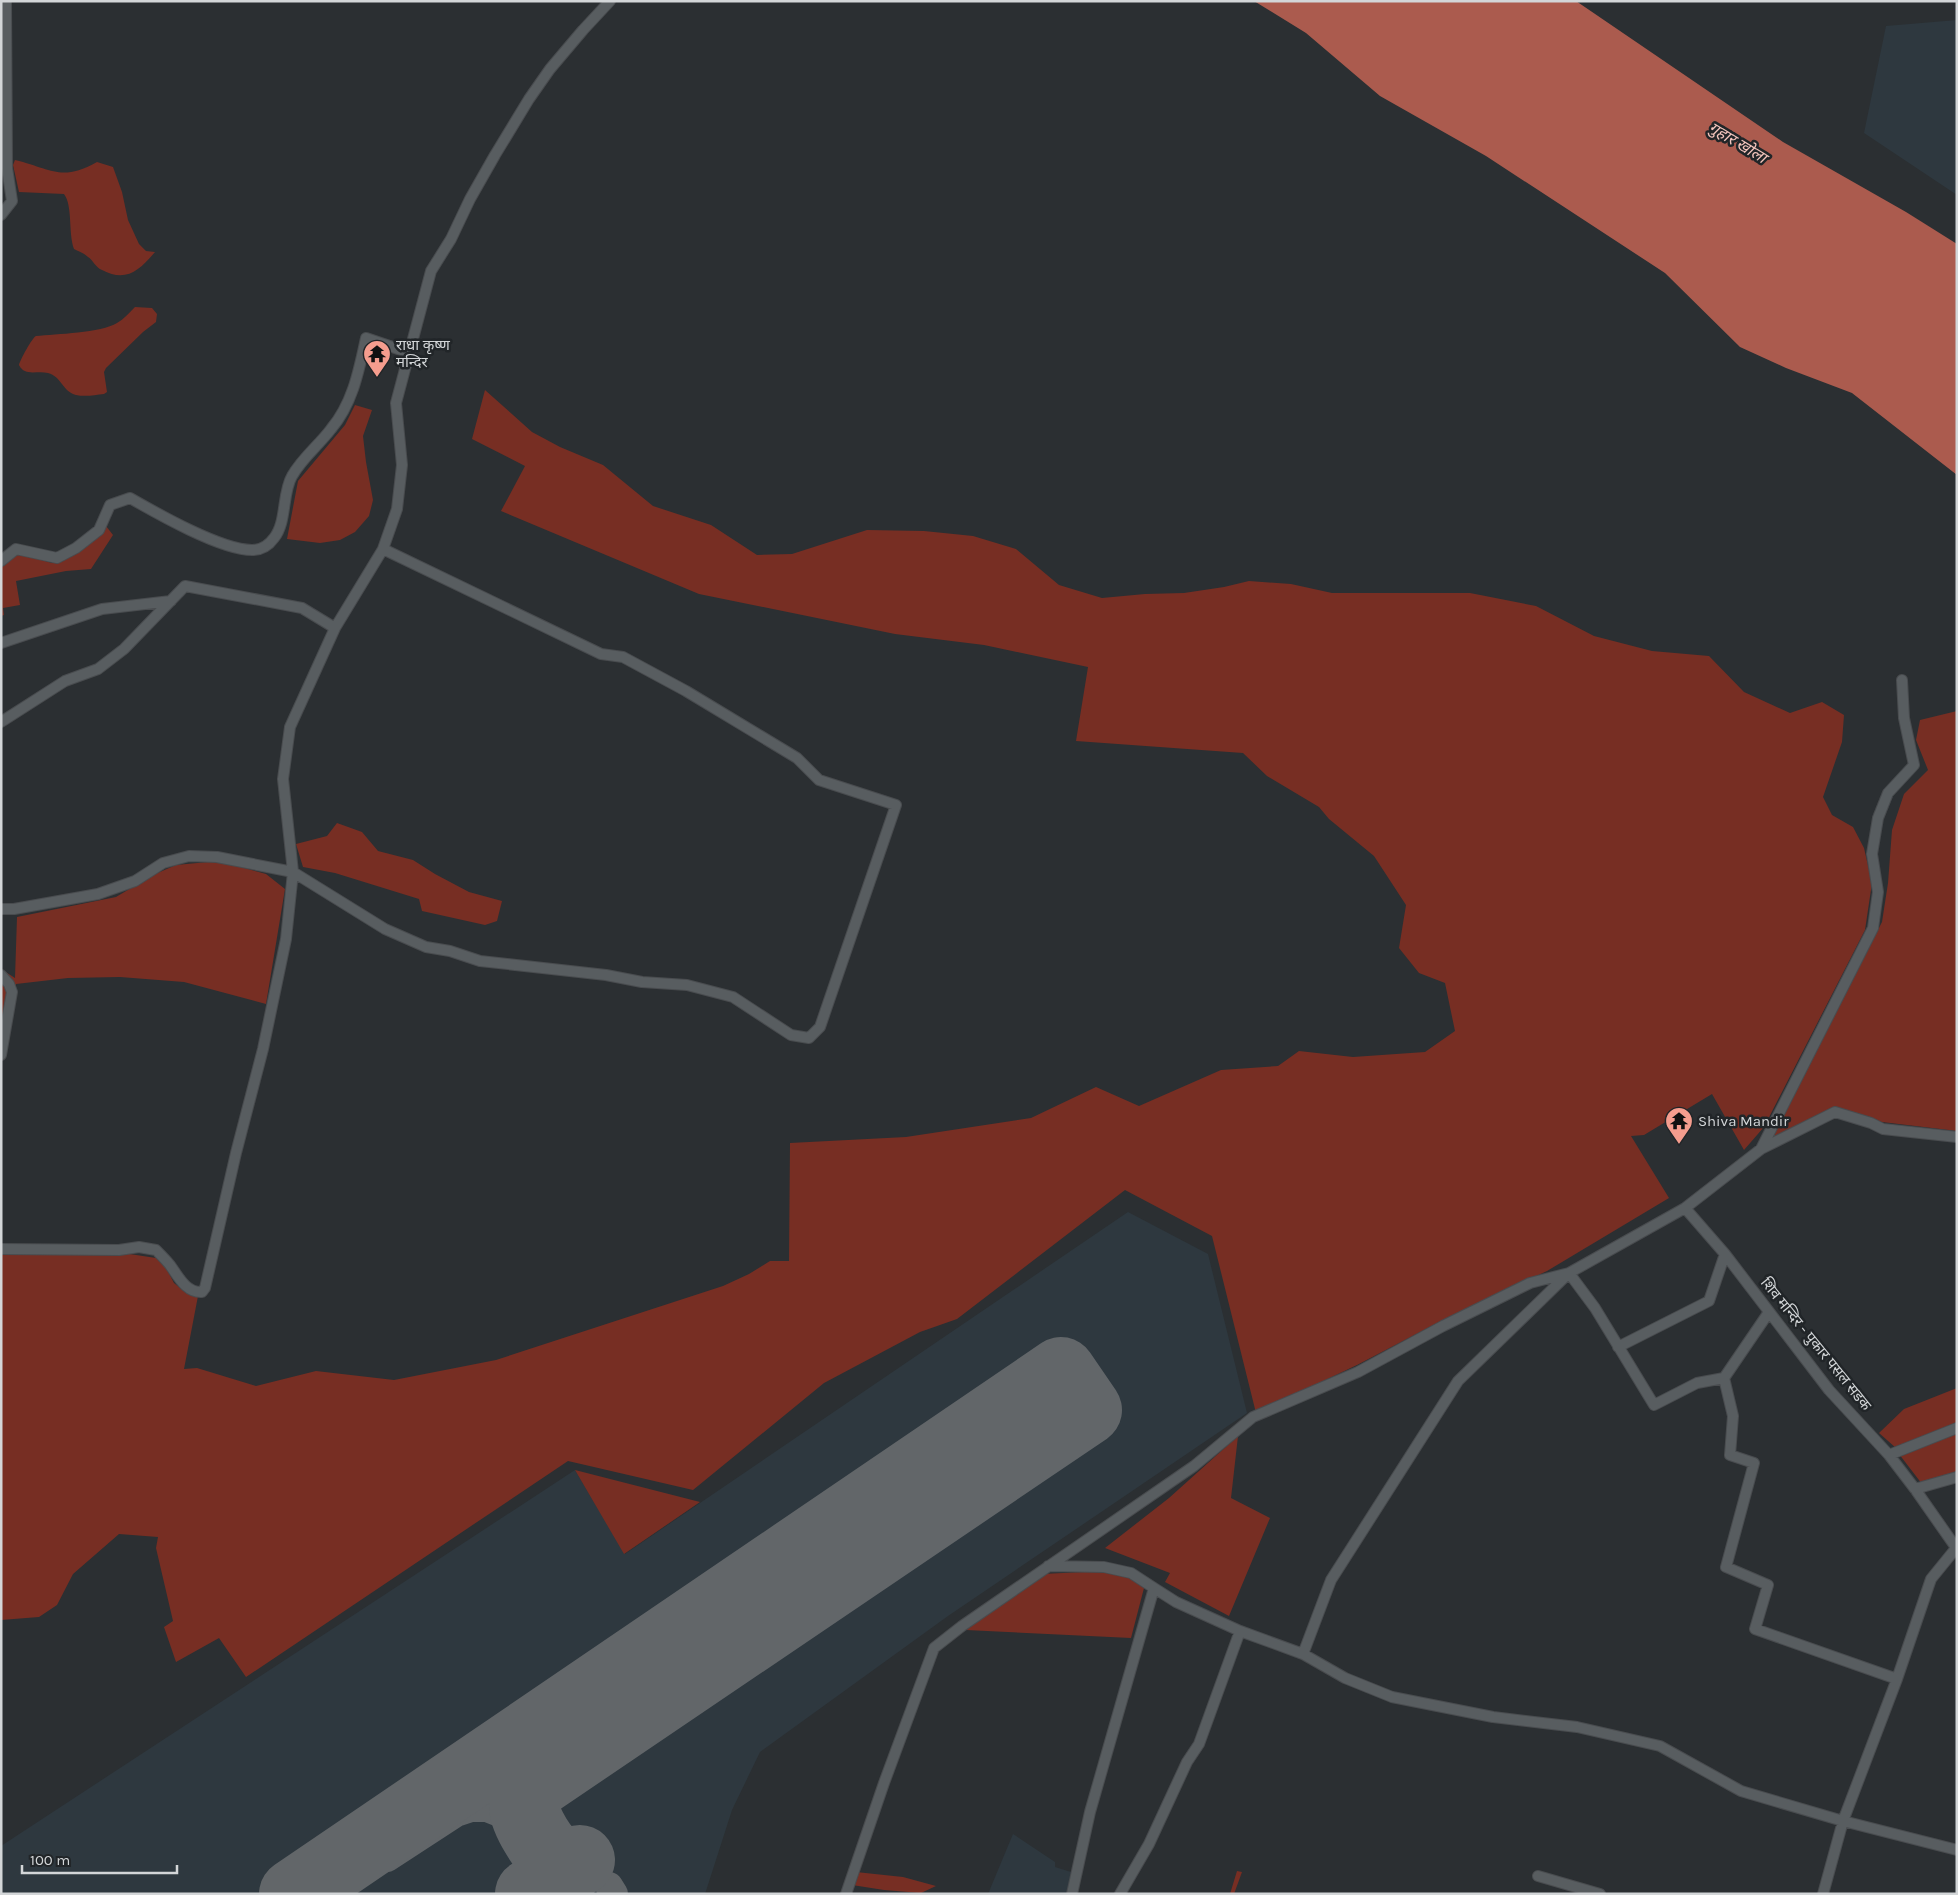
<svg xmlns="http://www.w3.org/2000/svg" width="1958" height="1895" font-family="Karla,'Noto Sans Devanagari',sans-serif">
<rect width="100%" height="100%" fill="#2b2f32"/>
<path fill="#2e383f" d="M1957,20v175l-93,-62 22,-107z
M1128,1212l80,42 39,159 -299,203 -188,136 -28,58 -27,84h-704v-48l574,-376 50,84z
M1013,1834l42,28v5l16,5 -4,22h-79z"/>
<path fill="#772e23" d="M15,160c37,9 46,22 82,2l16,5 9,25 6,28 11,24 7,7 9,1c-15,18 -29,31 -53,18 -6,-2 -9,-10 -14,-13 -4,-4 -10,-6 -14,-8 -6,-17 -1,-43 -10,-55l-45,-2 -6,-27z
M135,307l17,1 5,6 -1,8 -13,10 -37,36 -2,4 3,20 -3,2c-9,1 -19,3 -28,1 -13,-3 -15,-19 -28,-22 -11,-3 -23,4 -29,-8 1,-5 13,-27 17,-29 20,-2 65,-3 81,-13 7,-4 12,-10 18,-16z
M485,390l47,42 28,15 43,18 50,41 58,19 46,30 35,-1 75,-24 57,1 49,5 43,13 43,36 43,13 43,-4 39,-1 40,-6 25,-6 42,3 41,9h138l66,13 58,30 58,15 57,5 35,36 46,21 32,-11 22,13 -2,27 -19,55 9,18 21,12 11,21 8,35 -7,47 -101,197 -20,23 -32,-56 -68,41 -13,1 38,62 -122,73 -100,47 -90,47 -101,48 -44,-177 -87,-46 -168,129 -37,13 -96,51 -131,107 -125,-29 -322,216 -27,-39 -43,24 -12,-35 9,-6 -17,-73 2,-11 -39,-3 -46,40 -16,31 -18,12 -38,3v-369l122,2 33,5 9,8 9,17 11,9 13,4 -14,73 13,-1 59,18 60,-15 78,9 102,-20 227,-74 26,-12 21,-13h19l1,-118 116,-6 125,-19 65,-31 43,19 82,-36 57,-4 21,-15 54,6 72,-5 30,-21 -10,-48 -26,-10 -20,-25 7,-43 -32,-49 -45,-37 -10,-12 -52,-31 -24,-23 -167,-12 12,-74 -104,-22 -89,-11 -196,-40 -198,-83 24,-45 -53,-27z
M355,405l17,5 -9,26 3,26 7,38 -4,16 -14,16 -15,8 -20,3 -33,-4 11,-58 47,-56z
M106,526l7,9 -22,34 -25,2 -50,10 4,24 -17,3 1,7 -3,1v-52l16,-11 35,10 24,-10z
M1957,711v420l-75,-9 -47,-14 -62,29 109,-215 6,-39 4,-53 12,-36 24,-24 -12,-30 4,-20z
M337,823l25,9 16,19 35,9 22,14 34,18 33,9 -5,20 -12,4 -63,-14 -3,-12 -84,-26 -32,-6 -7,-23 31,-8z
M219,861l47,13 19,15 -19,115 -82,-22 -64,-5 -52,1 -52,6 -15,83v-98l14,9 2,-61 99,-20 37,-22 23,-10z
M1957,1388v35l-61,25 -17,-15 25,-24z
M1957,1432v41l-35,11 -23,-30z
M1238,1436l-7,62 39,20 -41,98 -64,-34 5,-9 -65,-25 64,-50z
M575,1470l125,32 -76,52z
M1105,1571l24,7 15,10 -13,50 -165,-8 76,-56z
M1237,1871l5,1 -8,22h-4z
M856,1872l47,5 33,9 -15,7 -37,-3 -32,-5z"/>
<path fill="#ab5b4e" d="M1254,1h322l207,141 123,70 51,32v231l-105,-82 -66,-25 -46,-21 -75,-74 -179,-117 -106,-60 -74,-63z"/>
<g fill="none" stroke-linecap="round" stroke-linejoin="round">
<path stroke="#626669" stroke-width="28" d="M514,1824c-9,-18 -8,-38 4,-54l64,-45
M387,1858l69,-45 15,-5h16l15,6 12,10 47,70
M609,1886l5,8"/>
<path stroke="#626669" stroke-width="70" d="M294,1894l767,-522 26,38 -558,378c-3,6 -5,12 -5,19 1,14 21,47 33,53 8,4 16,3 23,0l-50,34"/>
<defs>
<path id="minor" d="M1,215l11,-14 -5,-33 -1,-167
M1,561l15,-12 41,9 19,-10 23,-18 11,-25 20,-7c28,16 91,52 122,52 9,0 17,-5 22,-12 13,-16 8,-45 18,-62 10,-18 27,-31 39,-47 22,-26 28,-59 35,-91l44,15
M1,643l101,-34 69,-8
M1,722l64,-41 33,-12 26,-20 61,-63 117,22 33,20
M1,909h13l84,-15 37,-13 28,-18 26,-7 28,1 76,15 92,57 41,18 24,4 30,10 126,14 36,7 45,3 46,12 58,38 18,3 11,-11 76,-222 -77,-25 -22,-22 -111,-67 -63,-34 -22,-3 -218,-105
M1,975l8,9 3,8 -11,63
M1761,1149l112,-221 5,-36 -6,-38 6,-36 10,-25 26,-28 -10,-47 -2,-38
M1685,1208l40,46 104,136 60,65 26,34 42,60
M1,1249l118,1 20,-3 17,3c5,5 10,10 14,15 8,11 16,28 32,27l3,-4 31,-135 27,-104 23,-110 7,-67 -10,-93 7,-52 45,-99 48,-79 14,-40 5,-44 -6,-62 35,-132 20,-32 19,-40 25,-44 34,-56 21,-30 33,-39 27,-29
M1769,1312l-45,66 9,38 -3,39 24,8 -28,104 42,18 -13,44 142,50
M1618,1347l91,-46 16,-47
M1889,1455l68,-27
M1915,1489l42,-12
M1048,1566l56,1 27,6 23,15
M1303,1654l28,-74 127,-199 111,-108 26,35 59,97 43,-22 27,-5
M1538,1876l62,18
M846,1894l38,-111 50,-135 28,-22 232,-160 59,-49 105,-45 85,-46 87,-43 39,-10 116,-65 76,-59 74,-37 36,11 12,6 74,8
M1072,1894l18,-82 64,-224 22,14 64,29 63,23 42,24 47,19 101,20 84,10 83,19 81,45 102,30 114,29
M1120,1894l29,-50 38,-82 12,-18 41,-113
M1823,1894l20,-73 54,-142 34,-100 26,-32"/>
</defs>
<use href="#minor" stroke="#494c4f" stroke-width="12"/>
<use href="#minor" stroke="#585d60" stroke-width="10"/>
</g>
<defs>
<symbol id="temple-pin" viewBox="-11 -11 22 30"><path d="M0 17L-7.5 6A9.5 9.5 0 1 1 7.5 6Z" fill="#f59d8e" stroke="#212528"/><path d="M0-6L5-2H3V0L6.5 2.5H4V6H1.5V3h-3V6H-4V2.5H-6.5L-3 0V-2H-5Z" fill="#111"/></symbol>
</defs>
<g fill-rule="evenodd">
<use href="#temple-pin" x="361" y="338" width="32" height="43"/>
<use href="#temple-pin" x="1663" y="1105" width="32" height="43"/>
</g>
<g text-anchor="middle" stroke-width="5" stroke-linejoin="round" paint-order="stroke">
<g font-size="15" fill="#d3d6d8" stroke="#212528" text-anchor="start">
<text x="396" y="350">राधा कृष्ण<tspan x="396" dy="17">मन्दिर</tspan></text>
<text x="1698" y="1126">Shiva Mandir</text>
</g>
<g font-size="15" fill="#d3d6d8" stroke="#212528">
<text transform="translate(1816 1344) rotate(51)" y="5">शिव मन्दिर - पुकार पसल सडक</text>
</g>
<g font-size="16" font-style="italic" fill="#f4c5bd" stroke="#212528">
<text transform="translate(1738 142) rotate(31)" y="6">गुहार खोला</text>
</g>
</g>
<rect width="1958" height="1895" fill="none" stroke="#d3d6d8" stroke-width="5"/>
<path d="M22 1865v8h155v-8" fill="none" stroke="#d3d6d8" stroke-width="2.5"/>
<text x="30" y="1865" font-size="15" fill="#d3d6d8" stroke="#212528" stroke-width="4" paint-order="stroke">100 m</text>
</svg>
